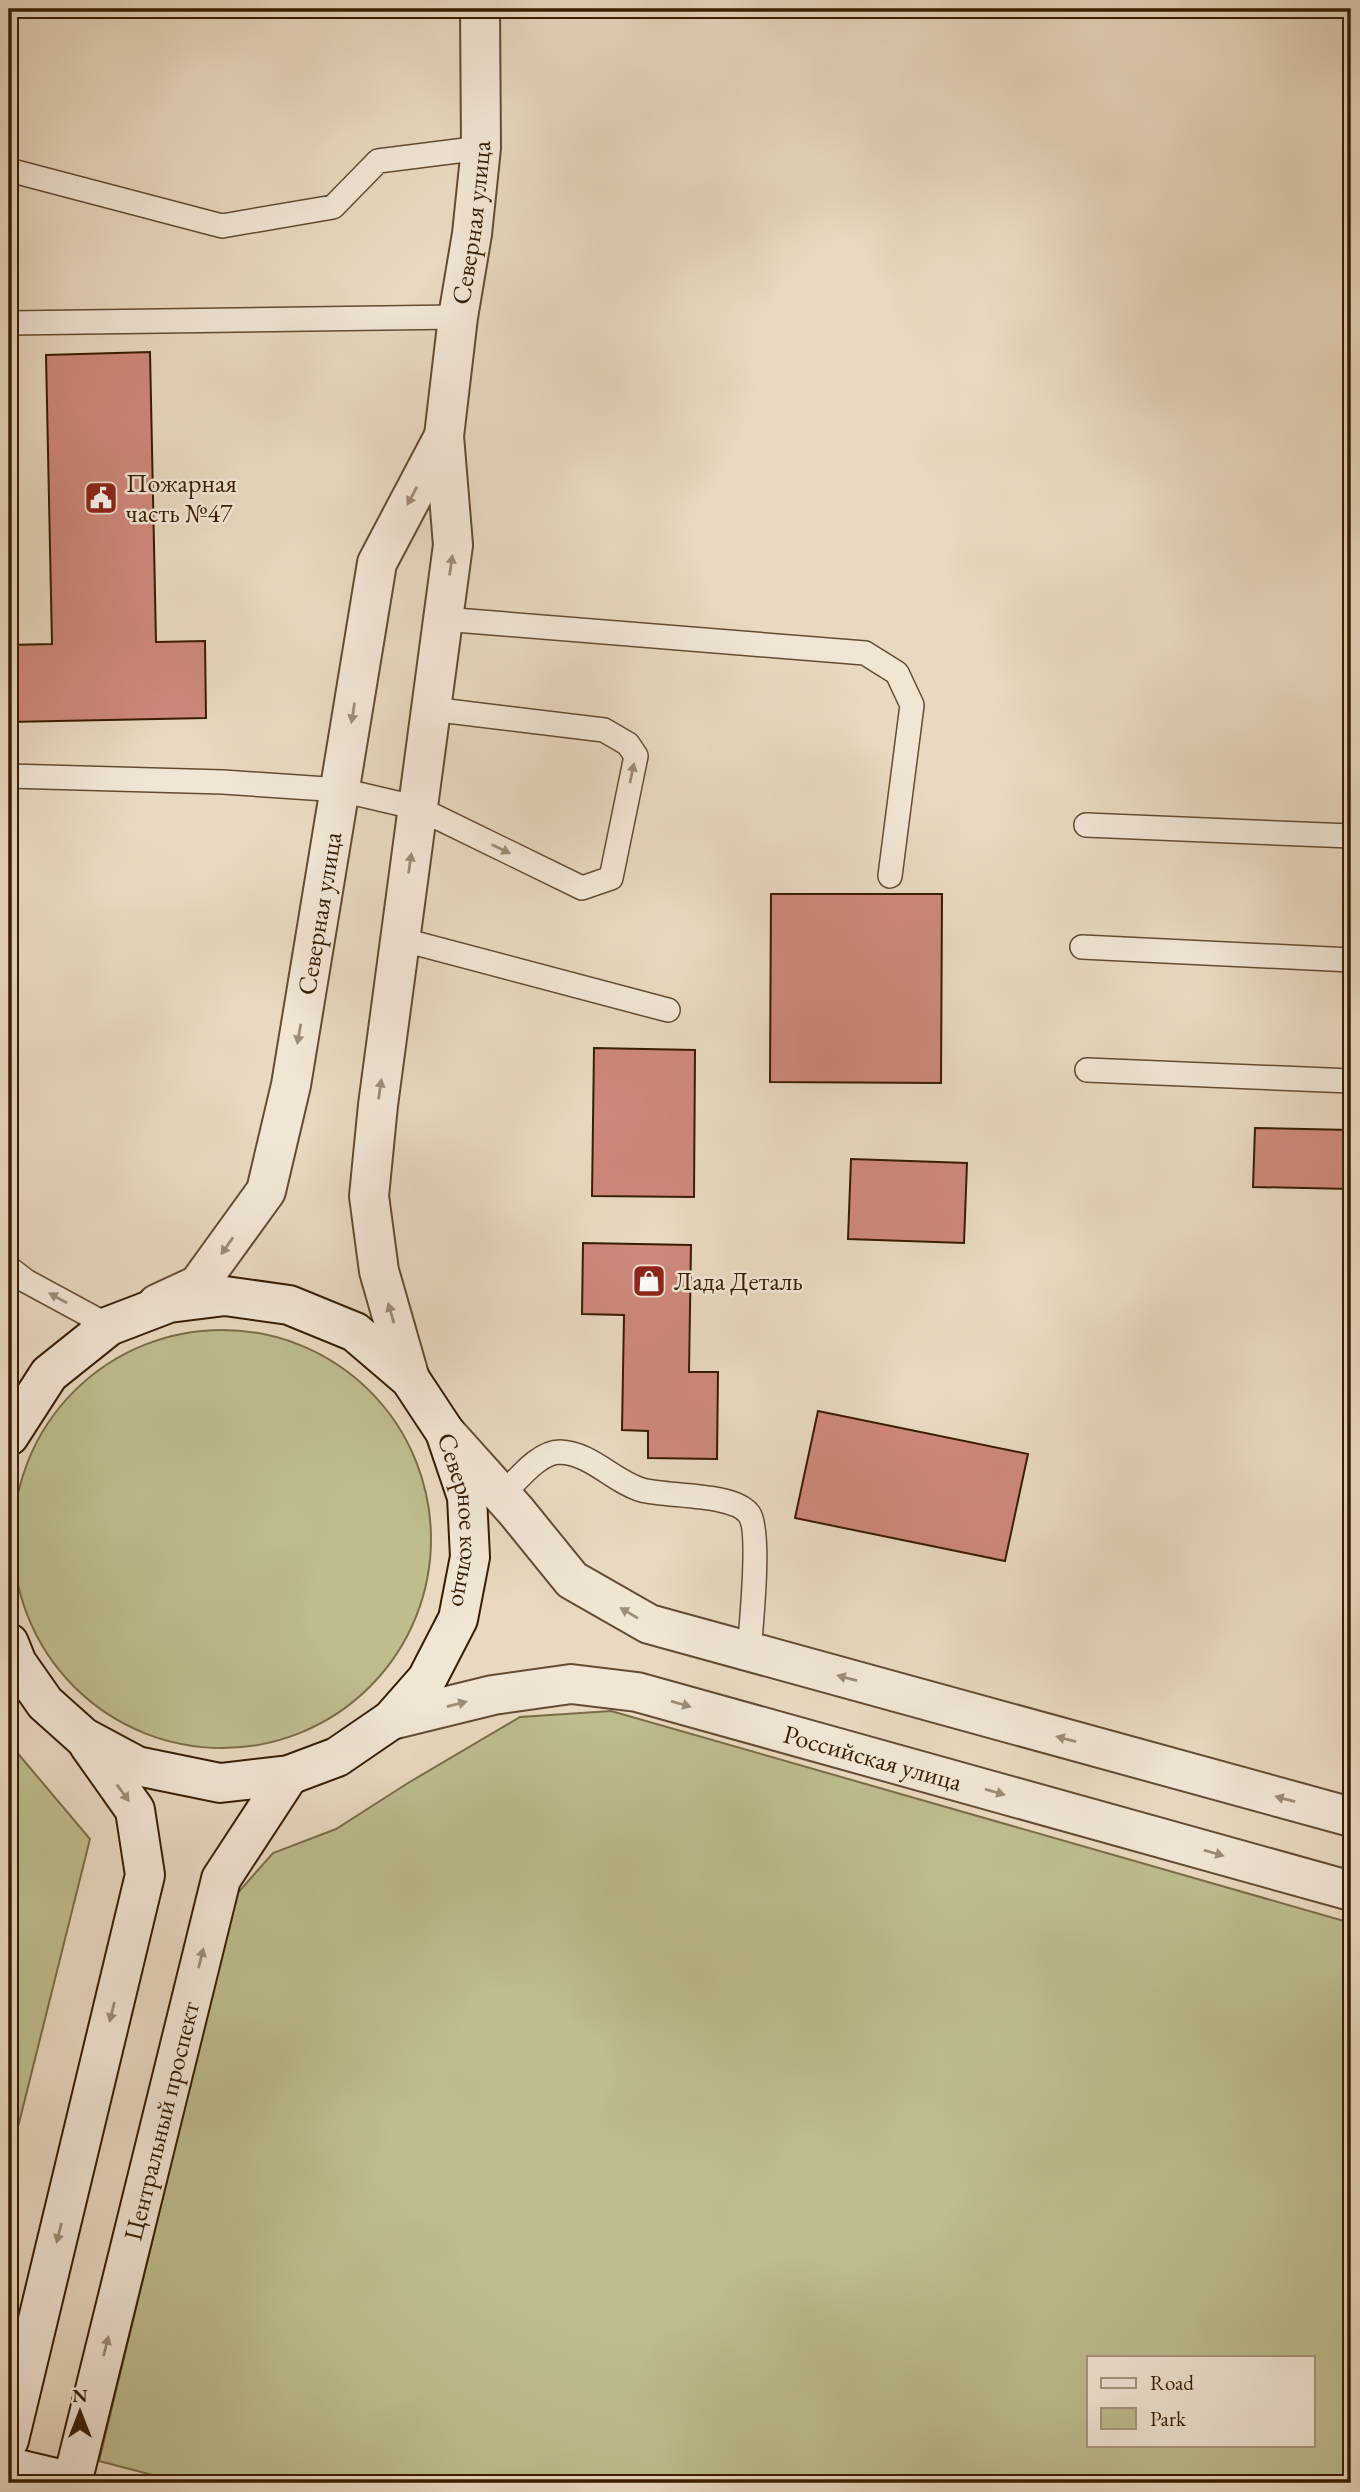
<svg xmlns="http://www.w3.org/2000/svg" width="1360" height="2492" font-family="'EB Garamond',serif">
<rect width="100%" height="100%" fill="#e9d9c0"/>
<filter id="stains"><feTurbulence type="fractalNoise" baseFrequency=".00286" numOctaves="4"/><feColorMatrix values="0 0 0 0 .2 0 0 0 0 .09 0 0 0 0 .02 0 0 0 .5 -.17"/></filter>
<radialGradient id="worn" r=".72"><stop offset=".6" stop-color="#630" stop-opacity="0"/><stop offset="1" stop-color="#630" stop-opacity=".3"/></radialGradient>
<path fill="#bdbd8e" stroke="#7a6d47" stroke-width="2" fill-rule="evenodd" d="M13 1539a209 209 0 1 1 418 0a209 209 0 1 1-418 0Z
M611,1711l740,212v560h-1168l-84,-22 137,-566 37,-42 63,-24 72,-46 112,-66zM1089,2357h224v88h-224z
M9,1743l81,96 -81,324z"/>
<path fill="#cf887c" stroke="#381d00" stroke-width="2" d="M150,352l6,290 49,-1 1,77 -197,4v-77l43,-1 -6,-289z
M771,894h171l-1,189 -171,-1z
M594,1048l101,2 -1,147 -102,-1z
M1255,1128l96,2v59l-98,-2z
M851,1159l116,4 -3,80 -116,-4z
M583,1243l108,2 -2,127h29l-1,87 -69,-1v-27l-26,-1 2,-115 -42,-1z
M818,1411l210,43 -23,107 -210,-43z"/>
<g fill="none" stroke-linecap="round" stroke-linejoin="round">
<defs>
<path id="service" d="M9,170l213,56 111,-19 45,-46 103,-13
M9,323l449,-6
M443,619l422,34 32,20 15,32 -22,171
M9,776l214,6 118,8 77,18 164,80 29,-10 25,-122 -8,-12 -24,-14 -173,-21
M1086,825l265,11
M400,939l268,71
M1082,947l269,13
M1087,1070l264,11
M9,1268l17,13 83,45
M502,1495c15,-14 36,-43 58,-43 31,1 54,30 82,38 25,7 92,3 107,24 12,16 2,113 0,138"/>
<g id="tertiary">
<path id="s1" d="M157,1304l41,-19 68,-94 25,-106 86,-522 67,-127"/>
<path id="s2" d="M410,1379l-31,-108 -10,-75 9,-91 75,-560 -9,-109 14,-119 14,-83 9,-86 -1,-139"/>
<path d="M445,1432l71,79 56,69 77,44 702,193"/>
<path id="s3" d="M391,1720l102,-25 78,-11 66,8 714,199"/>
</g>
<g id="secondary">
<path id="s4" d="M9,1436l40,-62 60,-48 60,-23 56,-7 64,9 66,27 55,47 35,53 22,65 3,60 -12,62 -31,60 -36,41 -54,37 -48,18 -69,8 -83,-17 -54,-29 -38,-34 -28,-40 -8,-20"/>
<path d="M9,2440l136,-565 -10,-65 -46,-65"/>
<path d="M9,2467l63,15"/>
<path id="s5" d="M72,2483l149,-604 68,-104"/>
</g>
</defs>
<use href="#service" stroke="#644c30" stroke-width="26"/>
<use href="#tertiary" stroke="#644c30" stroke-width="42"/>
<use href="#secondary" stroke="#381d00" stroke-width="42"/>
<use href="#service" stroke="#f1e6d6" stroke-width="23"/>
<use href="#tertiary" stroke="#f1e6d6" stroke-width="38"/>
<use href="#secondary" stroke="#f1e6d6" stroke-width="38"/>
</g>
<defs><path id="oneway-solid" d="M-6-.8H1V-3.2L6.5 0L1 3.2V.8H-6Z" transform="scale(1.75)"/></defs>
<g fill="#9e8c76">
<use href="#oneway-solid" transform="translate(412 496) rotate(118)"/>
<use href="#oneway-solid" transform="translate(451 565) rotate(-82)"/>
<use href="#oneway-solid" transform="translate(353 713) rotate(99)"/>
<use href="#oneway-solid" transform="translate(632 773) rotate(-78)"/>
<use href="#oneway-solid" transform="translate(501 849) rotate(26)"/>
<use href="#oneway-solid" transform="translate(410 863) rotate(-82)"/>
<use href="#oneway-solid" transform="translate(299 1034) rotate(100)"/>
<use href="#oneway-solid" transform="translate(380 1089) rotate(-82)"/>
<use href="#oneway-solid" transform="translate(227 1246) rotate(125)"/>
<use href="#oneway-solid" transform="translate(58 1298) rotate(-151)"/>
<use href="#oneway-solid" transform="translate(391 1313) rotate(-106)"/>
<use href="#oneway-solid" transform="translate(629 1613) rotate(-150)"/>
<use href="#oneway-solid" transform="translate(847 1678) rotate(-165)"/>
<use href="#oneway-solid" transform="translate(457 1704) rotate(-14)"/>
<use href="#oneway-solid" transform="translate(681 1704) rotate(16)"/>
<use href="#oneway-solid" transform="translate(1066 1739) rotate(-165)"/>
<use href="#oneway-solid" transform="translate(995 1792) rotate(16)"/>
<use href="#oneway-solid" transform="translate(123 1793) rotate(54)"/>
<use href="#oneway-solid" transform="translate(1285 1799) rotate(-165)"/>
<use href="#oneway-solid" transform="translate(1214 1853) rotate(16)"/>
<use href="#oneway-solid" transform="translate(201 1958) rotate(-76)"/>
<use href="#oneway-solid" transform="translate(112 2012) rotate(104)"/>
<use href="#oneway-solid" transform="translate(59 2233) rotate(104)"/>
<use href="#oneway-solid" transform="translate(106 2346) rotate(-76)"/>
</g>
<defs>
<symbol id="civic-square" viewBox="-11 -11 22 22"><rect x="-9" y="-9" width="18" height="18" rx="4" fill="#8f2418" stroke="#f1e6d6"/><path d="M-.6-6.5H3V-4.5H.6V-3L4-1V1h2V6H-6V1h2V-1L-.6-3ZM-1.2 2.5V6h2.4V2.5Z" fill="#fff"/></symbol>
<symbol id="shop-square" viewBox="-11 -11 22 22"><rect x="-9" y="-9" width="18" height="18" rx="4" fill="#8f2418" stroke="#f1e6d6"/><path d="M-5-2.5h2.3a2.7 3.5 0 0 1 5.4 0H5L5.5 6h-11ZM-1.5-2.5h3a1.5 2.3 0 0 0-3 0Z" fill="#fff"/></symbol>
</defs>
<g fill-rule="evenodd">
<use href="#civic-square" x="82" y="479" width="38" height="38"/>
<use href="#shop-square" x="630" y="1262" width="38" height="38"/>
</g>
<g text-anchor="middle" stroke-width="5" stroke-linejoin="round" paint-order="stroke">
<g font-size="26" fill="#381d00" stroke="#f1e6d6">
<text dy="9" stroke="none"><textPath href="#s2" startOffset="1169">Северная улица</textPath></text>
<text dy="9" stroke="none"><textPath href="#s1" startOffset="444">Северная улица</textPath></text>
<text dy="9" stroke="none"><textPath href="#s4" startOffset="634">Северное кольцо</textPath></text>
<text dy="9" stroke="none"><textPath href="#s3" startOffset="495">Российская улица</textPath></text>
<text dy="9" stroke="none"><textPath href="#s5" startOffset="373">Центральный проспект</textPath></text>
</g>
<g font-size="26" fill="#381d00" stroke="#f1e6d6" text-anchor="start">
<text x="126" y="492">Пожарная<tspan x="126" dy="30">часть №47</tspan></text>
<text x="674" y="1290">Лада Деталь</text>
</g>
</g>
<rect width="1360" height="2492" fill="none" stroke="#e9d9c0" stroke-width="35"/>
<rect x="10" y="10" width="1339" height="2471" fill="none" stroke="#381d00" stroke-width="3.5"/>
<rect x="18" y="18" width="1325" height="2457" fill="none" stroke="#381d00" stroke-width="2"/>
<rect x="1087" y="2356" width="228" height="91" fill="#f1e6d6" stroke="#a79680" stroke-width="2"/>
<rect x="1101" y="2378" width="35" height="10" fill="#f1e6d6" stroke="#a79680" stroke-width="2"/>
<text x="1150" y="2390" font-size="21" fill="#381d00">Road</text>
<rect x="1101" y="2408" width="35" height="21" fill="#bdbd8e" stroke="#a79680" stroke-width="2"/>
<text x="1150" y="2426" font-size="21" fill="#381d00">Park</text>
<g transform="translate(80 2412)" stroke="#f1e6d6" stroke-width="5" paint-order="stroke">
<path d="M0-5L12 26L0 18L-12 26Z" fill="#381d00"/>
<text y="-10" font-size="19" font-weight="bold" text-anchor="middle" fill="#381d00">N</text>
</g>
<rect width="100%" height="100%" filter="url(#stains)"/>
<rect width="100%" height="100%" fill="url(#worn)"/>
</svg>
